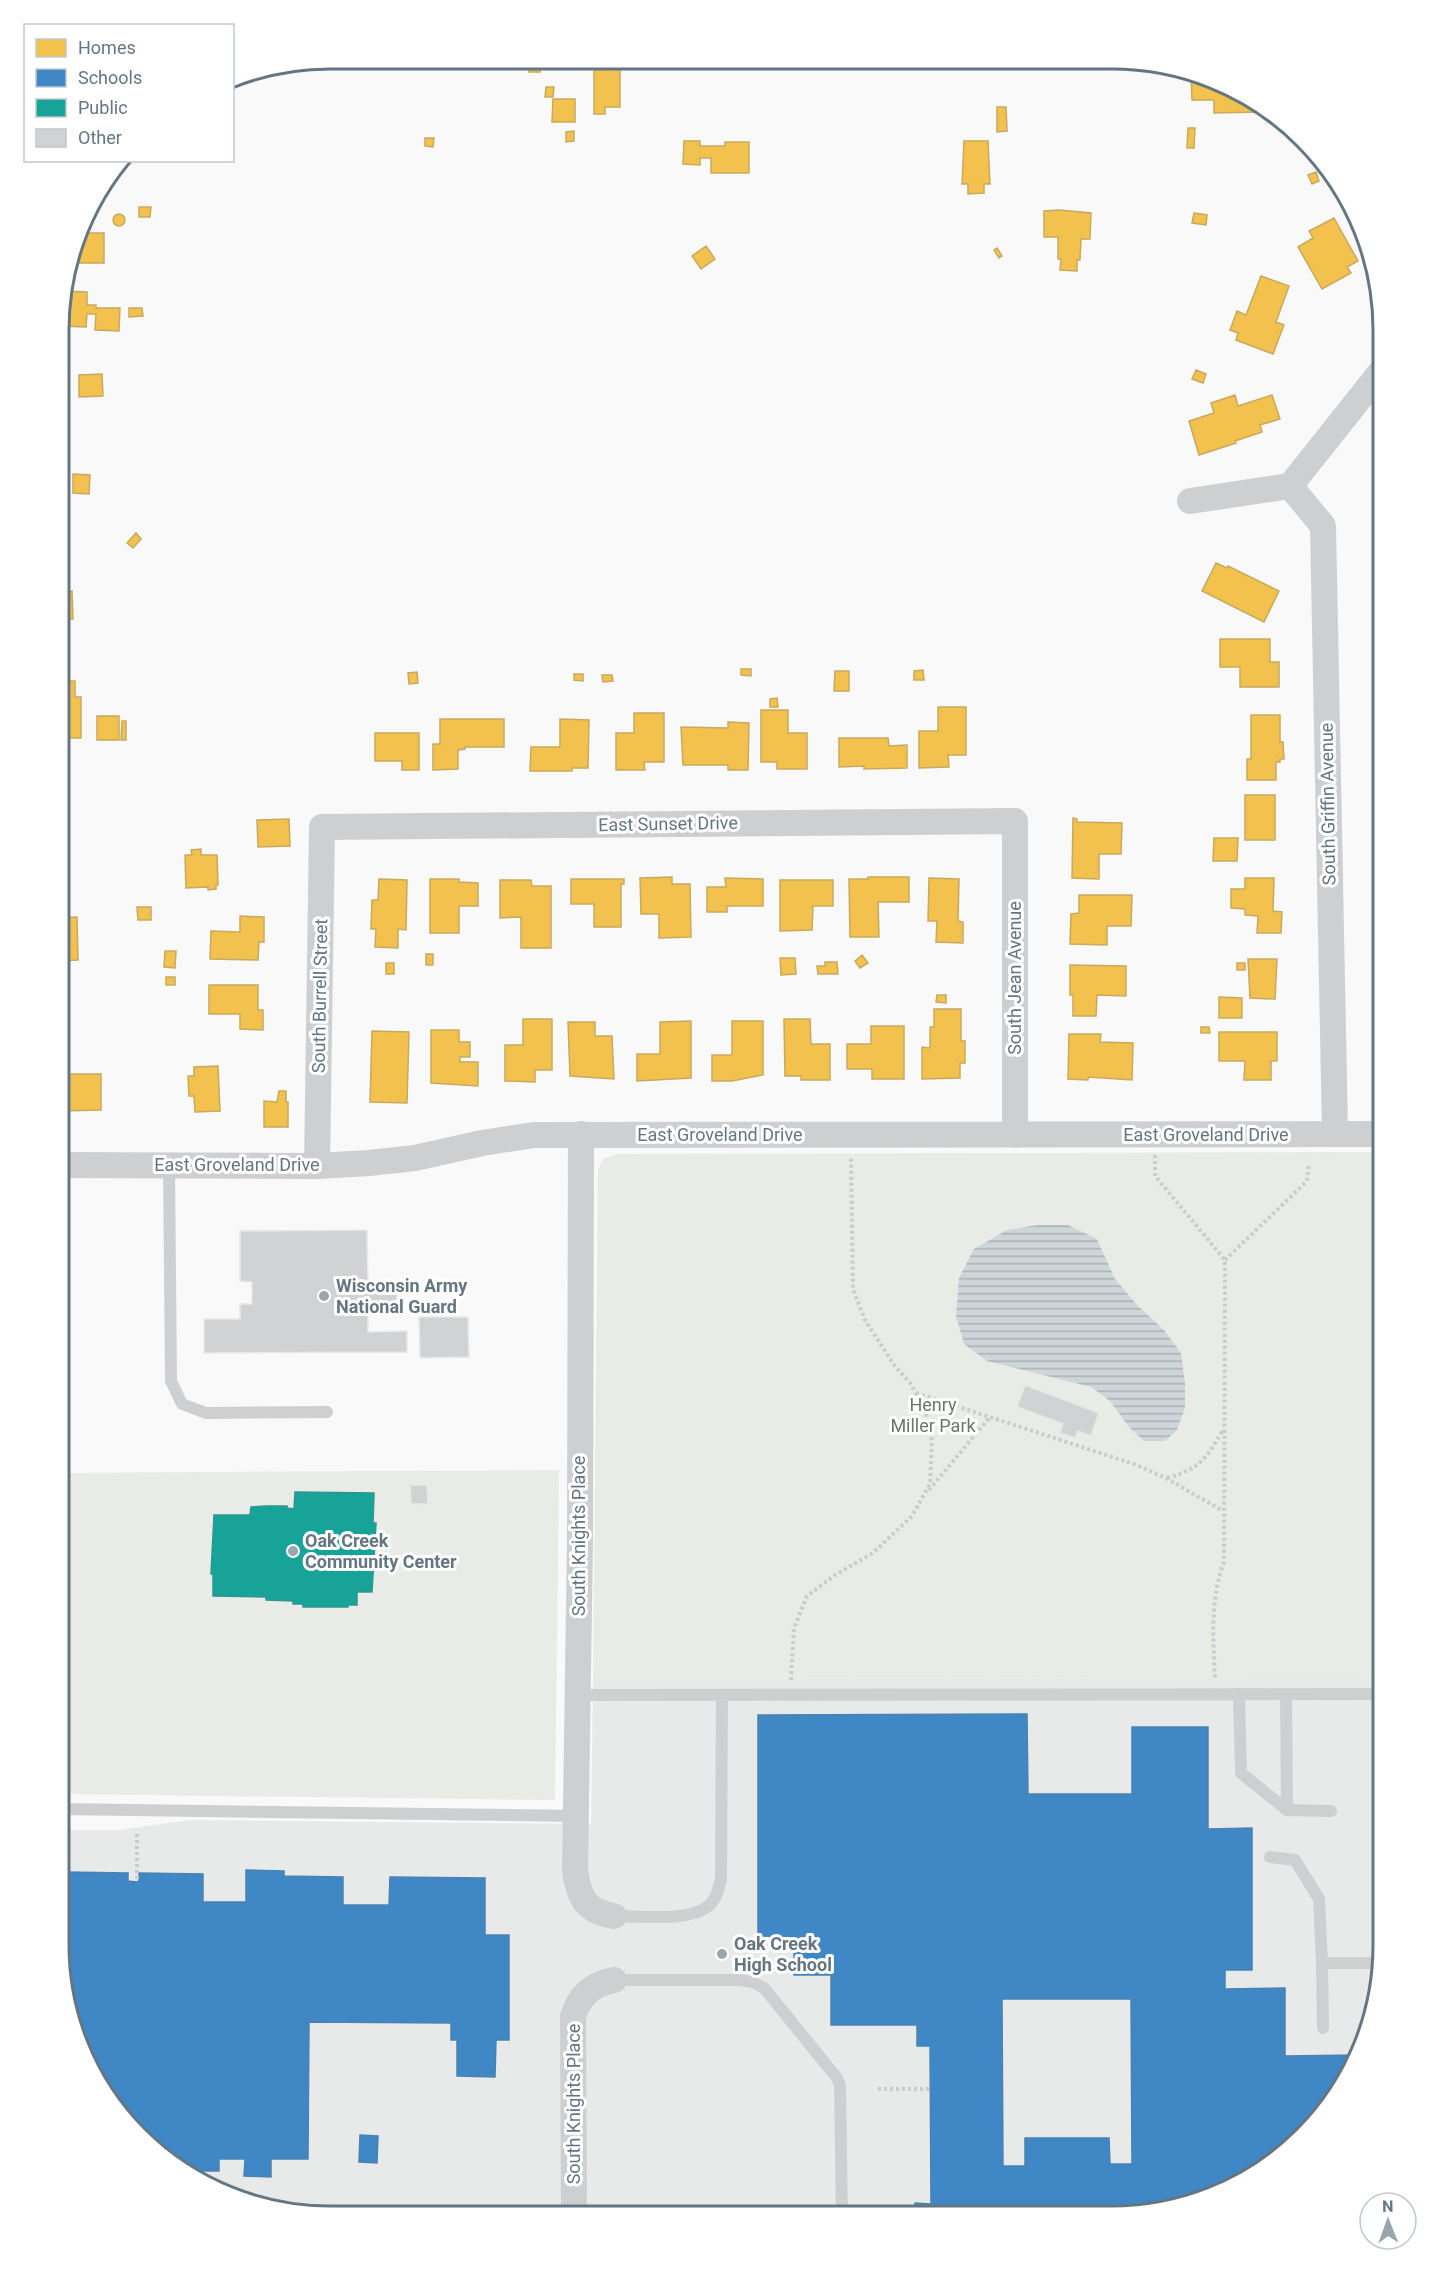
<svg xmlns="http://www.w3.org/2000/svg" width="1442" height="2275" font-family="Roboto,sans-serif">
<defs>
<pattern id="water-rules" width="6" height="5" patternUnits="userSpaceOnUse" patternTransform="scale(1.5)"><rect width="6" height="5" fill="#ced6d9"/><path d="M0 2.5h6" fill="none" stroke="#abb2b5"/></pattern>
</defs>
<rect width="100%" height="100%" fill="#f9f9f9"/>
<path fill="#e8e9e9" d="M1364,1678l19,2v283l-14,70 -41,77 -50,50 -62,36 -103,20 -818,-2 -69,-18 -61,-35 -50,-50 -36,-62 -20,-104v-115h60l70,-10 402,4 2,-145z"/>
<path fill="#e8ebe6" d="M1383,1152v528l-19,-2 -771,1 5,-510 5,-10 14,-5z
M559,1470l-4,330 -496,-6v-321z"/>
<path fill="url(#water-rules)" d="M1037,1225h31l29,14 18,40 23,27 26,24 17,23 4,30v25l-8,22 -12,11h-21l-15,-14 -19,-26 -19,-14 -104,-26 -23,-17 -8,-28 3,-38 15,-29 33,-19z"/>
<path fill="#f2c14e" stroke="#c8aa5e" stroke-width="1.5" d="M540,61v11h-11v-10z
M594,64h26v43h-15v7h-11z
M1191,72l25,7 43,25 1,8 -46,1v-13h-22z
M546,87h8l-1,10h-8z
M553,99h22v23h-23z
M997,107h9l1,24 -10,1z
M1188,128h7l-1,20h-7z
M574,131v10l-8,1v-10z
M425,138h9l-1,9 -8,-1z
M684,141h16v5h25v-4h24v31h-38v-15h-11v7l-17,-1z
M964,141h24l2,43h-6v9l-16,1v-10h-6z
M1316,172l3,9 -7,3 -4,-9z
M139,207h12l-1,10h-11z
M1059,210l32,3 -1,26h-9l-1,21h-3v11l-17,-1 1,-11h-3v-22h-14v-26z
M86,212l1,21h17v30h-34z
M1194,213l13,2 -1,10 -14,-2z
M113 220a6 6 0 1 1 12 0a6 6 0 1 1-12 0Z
M1334,218l24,43 -11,6 4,6 -29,16 -24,-42 15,-9 -4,-7z
M706,246l9,13 -14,10 -9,-13z
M997,248l5,8 -3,2 -5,-8z
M1261,276l28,10 -13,36 8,3 -11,29 -37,-14 2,-7 -8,-3 7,-19 9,4z
M62,291l25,1v13h9v3h24l-1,23 -24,-1 1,-16h-9l-1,13 -25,-1z
M129,308h13l1,8 -14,1z
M1196,370l10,4 -3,9 -11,-4z
M102,374l1,22 -24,1v-22z
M61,394h1v22h-1z
M1235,395l3,11 34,-11 8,24 -20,6 2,7 -27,9 1,2 -37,12 -10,-34 25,-8 -3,-10z
M73,474l17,1 -1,19 -16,-1z
M1383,524v19l-4,-1z
M136,533l5,6 -8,9 -6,-5z
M60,550h8l1,42 3,-1 1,28h-13z
M1216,563l11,5 1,-2 51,25 -15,31 -62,-31z
M1220,639h50v23h9v25h-39v-20h-20z
M741,669h10v7l-10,-1z
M923,670l1,10h-10v-9z
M835,671h14v20h-15z
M417,672l1,11 -9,1 -1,-11z
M574,674h9v7l-9,-1z
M602,675h10l1,6 -10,1z
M60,681h15v16h6v41h-21z
M777,698l1,9h-8v-8z
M938,707h28v48h-18l1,12 -30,1v-37h19z
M761,710h27v23h19v36h-30v-7h-16z
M634,713h30v49h-20l1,8h-29v-37h18z
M1251,715h29v27h3l1,17h-4v3h-4v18h-29v-21h4z
M97,716h22v24h-22z
M440,719h64v28h-39v2l-7,1v19l-25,1v-26h7z
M560,719l29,1 -1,48h-16v3h-42l1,-24h29z
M122,721h4v19h-5z
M728,722l21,1 -1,47h-20v-5h-45l-2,-38 47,1z
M375,733h44v37h-17v-9h-27z
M839,738h49l1,8 18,-1v23l-43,1v-3l-25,1z
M1245,795h30v45h-30z
M1073,818l4,1v3l45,1 -1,31h-22v25l-27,-1z
M289,819l1,27 -32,1 -1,-27z
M1214,838h24l-1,23h-24z
M201,849v6h16l1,30h-2v4l-8,1v-3l-22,1 -1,-33h7l-1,-5z
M672,877v7h18l1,53 -32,1v-24h-18l-1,-36z
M868,877h41v25h-31l1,35h-29l-1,-58h19z
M725,878l38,1v27h-36v6h-20v-25h19z
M929,878l30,1 -1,42 5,1v21l-27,-1 1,-21h-9z
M1245,878h29l-1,33 9,1 -1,21h-24l1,-17 -13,-1v-6l-14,-1v-19h14z
M379,879l28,1 -1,50 -8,-1v19l-23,-1 1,-18h-5l1,-29h6z
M430,879h29v3l19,1v23h-19v27h-29z
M571,879h53v5h-3v43h-27v-23h-23z
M500,880h31l1,6h19v62h-30v-31l-21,1z
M780,880h53v26h-20l-1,24 -32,1z
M1079,895h53l-1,31h-24v19l-37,-1 1,-30 8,-1z
M137,907h14v13h-13z
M240,916l24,1v25h-5l-1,18 -48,-1 1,-28 29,1z
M77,917l1,43 -18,1v-43z
M165,951h11l-1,17 -11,-1z
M426,954h7v11h-7z
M862,955l6,8 -8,5 -5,-7z
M780,958h15l1,16 -15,1z
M1248,959h29l-2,40 -25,-1z
M825,962h12l1,12h-20l-1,-8h8z
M386,963h8v11h-8z
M1237,963h8v7h-8z
M1070,965l56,1v30l-29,-1 -1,21h-23v-21h-3z
M166,977h9v8h-9z
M60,985h7l-1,47h-6z
M209,985h49v25h5v20l-23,-1v-15h-31z
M937,995h9v8l-10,-1z
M1219,997l23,1v20h-23z
M934,1009h27v32h4v22h-5v15l-38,1v-32l8,1v-21h4z
M523,1019h29v51h-17v12l-30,-1v-36h18z
M784,1019h26l1,25h19v36h-29v-4h-16z
M691,1021v57l-54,3v-27h23v-32z
M732,1021h31v54l-31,6h-20v-26h20z
M568,1022h27v14h17l2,43 -44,-3z
M871,1026h33v53h-32v-10h-25v-25h24z
M1201,1027h8l1,6h-9z
M431,1030h28v12h11v15h-10v5h18v24l-47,-3z
M372,1031l37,1 -2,71 -37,-1z
M1219,1032h58v29h-6v19h-27l1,-19h-26z
M1069,1034h32l-1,8 33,1 -1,37 -44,-3v3l-20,-1z
M218,1066l2,45 -25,1 -1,-16h-5l-1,-20h6v-9z
M60,1074h41v36l-41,1z
M279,1091h7v11h2v25h-24v-26l13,1z"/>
<path fill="#3f88c5" stroke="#4a83b1" stroke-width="1.5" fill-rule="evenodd" d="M1027,1714l1,80h104v-67h76v102l44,-1v142h-27v19l60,-1v68l72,-1 -29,55 -50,50 -62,36 -103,20h-197l-1,-13 16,1 -1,-158h-13v-21h-86v-50h-37v-38l-36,-1v-221zM1002,1999h129l1,165h-22l-1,-26h-84v28h-22z
M246,1870l38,1v5l59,1v28h46l1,-28 95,1v57h24v105h-13l-1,37 -38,-1v-36h-6v-17l-142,-1 -1,137h-37v18l-27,-1 1,-17h-26v12h-37l-17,-10 -50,-50 -36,-62 -21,-104 1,-44h5l1,-29 63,1v8l9,1 2,-1v-8l64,1v28h43z
M360,2135l18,1 -1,27 -18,-1z"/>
<path fill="#17a398" stroke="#2e9692" stroke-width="1.5" d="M295,1492l79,1 -1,30h3l-4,69h-15v13h-9v2h-45v-3h-10v-3l-27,-1v-3l-53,-1v-22h-2l3,-59h36l1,-8 15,-1h21v2l7,1z"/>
<path fill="#d0d2d3" stroke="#e8e8e8" stroke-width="1.5" d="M367,1230l1,56 29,1v24h-29v21l39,-1v21l-203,1v-34h36v-15h12v-22l-12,-1v-50z
M419,1317h49l1,40 -49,1z
M1025,1385l74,28 -8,23 -13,-5 -3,7 -15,-5 3,-9 -46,-17z
M410,1485h17l1,19h-17z"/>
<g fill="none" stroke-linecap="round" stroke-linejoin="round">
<path stroke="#cbcccd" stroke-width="4" stroke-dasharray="3 3" stroke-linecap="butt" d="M1155,1155v21l70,84 -1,302c-14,38 -11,77 -9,117
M1225,1260l82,-79 2,-18
M916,1393l218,71 32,14 57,33
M1167,1478c33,-9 39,-19 56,-48
M929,1490l61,-73
M791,1680l3,-52 13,-32 28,-21 38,-22 39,-37 18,-32 2,-43 -7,-32 -15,-26 -16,-18 -29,-45 -12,-31 -2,-132
M137,1834v48
M61,1901l1,-64
M878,2089h52"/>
<path stroke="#cecfd0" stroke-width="12" d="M169,1165l2,216 11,23 24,9 121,-1
M1239,1694l2,79 46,37
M1286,1694l1,116 44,1
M577,1695l806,-1
M59,1809l517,7
M1270,1857l25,3 24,39 3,64h61
M614,1916c24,0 73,6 93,-9 9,-6 11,-17 14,-28l1,-183
M1322,1963l1,65
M614,1980h125l14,2 11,6 73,90 3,7 2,131"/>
<path stroke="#cecfd0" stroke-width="26" d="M1290,486l33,40 12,608
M1190,501l100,-15 93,-117
M581,1134l-1,407 -5,329c4,28 10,41 39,46
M60,1165l257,1 52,-3 46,-5 67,-15 52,-8 849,-1
M317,1166l5,-339 693,-6v314
M574,2215l-1,-198c6,-21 19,-33 41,-37"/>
</g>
<g fill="#99a4ac" stroke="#fff" stroke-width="2">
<circle cx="324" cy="1296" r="6"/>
<circle cx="293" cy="1551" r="6"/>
<circle cx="722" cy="1954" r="6"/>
</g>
<g text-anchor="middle" stroke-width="6" stroke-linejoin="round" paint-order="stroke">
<g font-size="18" fill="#657683" stroke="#fff">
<text transform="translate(1328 804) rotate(-91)" y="6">South Griffin Avenue</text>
<text transform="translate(668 824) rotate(-1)" y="6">East Sunset Drive</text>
<text transform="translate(1015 978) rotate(-90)" y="6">South Jean Avenue</text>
<text transform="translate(320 996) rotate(-89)" y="6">South Burrell Street</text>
<text x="720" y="1141">East Groveland Drive</text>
<text x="1206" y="1141">East Groveland Drive</text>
<text x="237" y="1171">East Groveland Drive</text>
<text transform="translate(579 1536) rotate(-90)" y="6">South Knights Place</text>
<text transform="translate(574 2104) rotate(-90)" y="6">South Knights Place</text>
</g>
<g font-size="18" font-weight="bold" fill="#657683" stroke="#fff" text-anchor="start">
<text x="336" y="1292">Wisconsin Army<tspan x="336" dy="21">National Guard</tspan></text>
<text x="305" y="1547">Oak Creek<tspan x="305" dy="21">Community Center</tspan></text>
<text x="734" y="1950">Oak Creek<tspan x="734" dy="21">High School</tspan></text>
</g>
<g font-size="18" fill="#687a64" stroke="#fff">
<text x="933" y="1411">Henry<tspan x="933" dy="21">Miller Park</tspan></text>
</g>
</g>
<path d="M0 0H1442V2275H0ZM330 69H1112A261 261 0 0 1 1373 330V1945A261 261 0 0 1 1112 2206H330A261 261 0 0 1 69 1945V330A261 261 0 0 1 330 69Z" fill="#fff" fill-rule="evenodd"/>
<path fill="none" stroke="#657683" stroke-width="3" d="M330 69H1112A261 261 0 0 1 1373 330V1945A261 261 0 0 1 1112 2206H330A261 261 0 0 1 69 1945V330A261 261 0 0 1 330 69Z"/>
<rect x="24" y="24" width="210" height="138" fill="#ffffff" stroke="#c1c8cd" stroke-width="1.5"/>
<rect x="36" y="39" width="30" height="18" fill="#f2c14e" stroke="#c1c8cd" stroke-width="1.5"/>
<text x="78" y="54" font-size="18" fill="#657683">Homes</text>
<rect x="36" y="69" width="30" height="18" fill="#3f88c5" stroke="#c1c8cd" stroke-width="1.5"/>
<text x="78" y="84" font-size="18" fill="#657683">Schools</text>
<rect x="36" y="99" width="30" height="18" fill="#17a398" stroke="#c1c8cd" stroke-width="1.5"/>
<text x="78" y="114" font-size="18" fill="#657683">Public</text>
<rect x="36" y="129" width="30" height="18" fill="#d0d2d3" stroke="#c1c8cd" stroke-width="1.5"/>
<text x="78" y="144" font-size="18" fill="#657683">Other</text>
<g transform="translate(1388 2221) rotate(359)"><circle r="28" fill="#ffffff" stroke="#c1c8cd" stroke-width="1.5"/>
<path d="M0-4.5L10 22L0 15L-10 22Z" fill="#99a4ac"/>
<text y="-9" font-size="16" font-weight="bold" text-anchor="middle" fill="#657683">N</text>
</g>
</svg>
